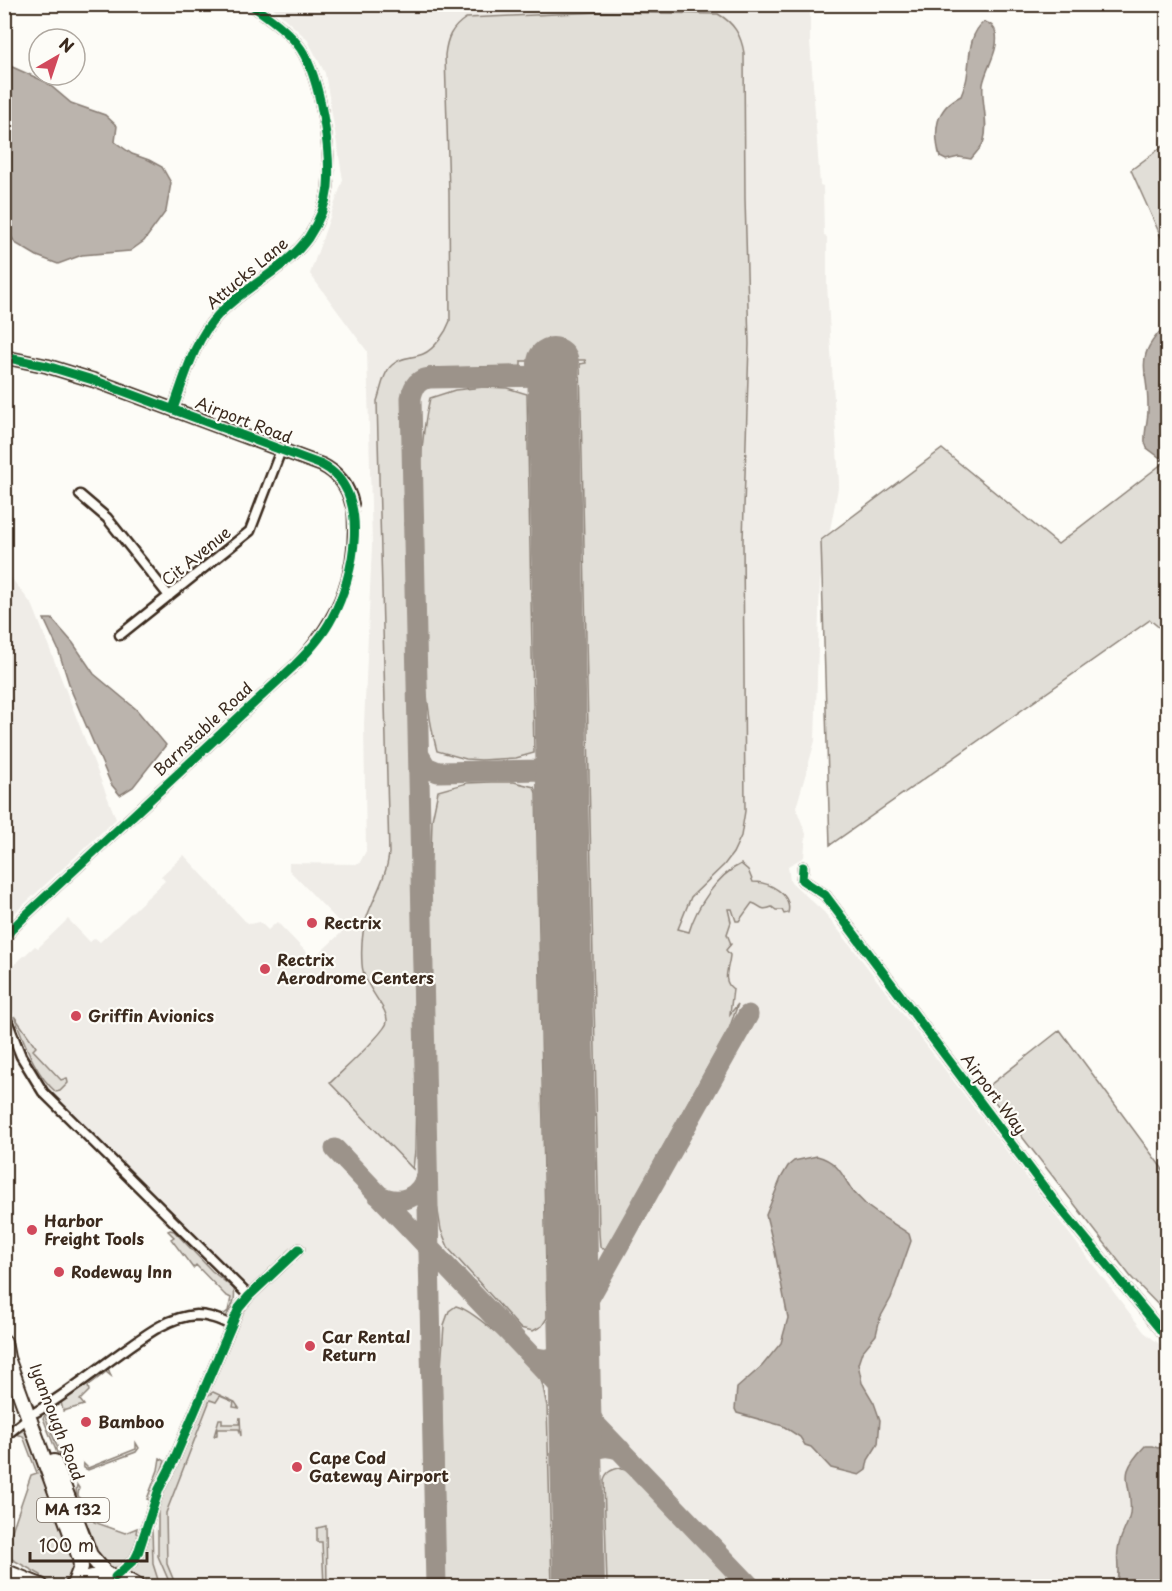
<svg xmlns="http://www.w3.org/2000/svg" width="1172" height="1591" font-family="'Playpen Sans',sans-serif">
<rect width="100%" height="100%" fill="#fdfcf7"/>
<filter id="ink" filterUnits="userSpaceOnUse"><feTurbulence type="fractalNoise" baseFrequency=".0167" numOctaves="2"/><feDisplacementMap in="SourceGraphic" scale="12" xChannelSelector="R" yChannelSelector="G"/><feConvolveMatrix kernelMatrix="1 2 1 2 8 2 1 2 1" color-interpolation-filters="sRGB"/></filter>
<g filter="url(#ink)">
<path fill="#efece7" d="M270,5h540v36l10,144 3,1 1,50 3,1v47l12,199 -19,99 -5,159 -19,67 10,26 -2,23 -16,9 2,15 34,31 27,34 293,386 23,18v236h-1017l-10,-16 46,-126 56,-131 17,-19 -32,-28 -178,-177 -20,-33 -22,-61 -3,-21 31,-28 3,2 30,-29 22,23 5,-4 5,4 65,-61 -4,-5 23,-21 61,66 5,3 10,-2 8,8 9,-8 36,37 28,-26 -1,-10 -51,-53v-7l70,1 7,-13 -2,-127 8,-179 -5,-194 -57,-77 33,-94 -18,-107 -18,-34z
M5,570l28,36 83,213 -111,103z"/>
<path fill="#e1ded7" stroke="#8e847a" stroke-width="1.5" d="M601,12l117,2c16,9 23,21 26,39l1,146 4,145 -6,196 2,271 -4,25 -8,17 -9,12 -33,32 -13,32 11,3c7,-24 28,-57 52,-68l7,6 5,12c16,0 40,12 35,31l-4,1 -2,-4h-6l-4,-3c-12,5 -11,-2 -20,-4l-13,18h-3l-4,-12h-4l3,13 -4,12 4,10 -5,6 4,5c-1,14 -9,25 3,34l-3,25 8,-10 -9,25 -113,202 -10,17 -3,1 -3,-2 -1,-14 -19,-869 6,-1 -1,-3h-14v3l-35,1v-3h-15v5l-92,2 -16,7 -10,14 13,701 -1,60 -2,19 -83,-86c10,-10 56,-51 57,-61 2,-14 -24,-35 -25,-58 -1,-16 0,-35 6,-50 8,-21 19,-39 21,-61l-12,-452c4,-11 6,-28 15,-36 8,-8 21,-7 31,-11 12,-5 23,-22 27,-33l-1,-128 -4,-138c2,-17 6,-27 21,-37z
M1167,143v107l-36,-80z
M484,387l23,1 20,6 7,359 -18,5 -35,2 -15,-1 -29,-8c-16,-57 -12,-121 -14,-181 -1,-57 -7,-117 7,-172l25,-8z
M942,449l116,95 109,-84v174l-17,-14 -320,225 -9,-305z
M491,782h23l20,5 2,6 11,525 -5,8 -9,5 -13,-3 -71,-79 -8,-19 -4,-25 -7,-314 2,-71 6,-29 29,-8z
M14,1016l22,31 -3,3 28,30 6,-2 1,5 -8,8 -4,1c-22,-19 -31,-49 -42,-76z
M1060,1030l107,145v139l-36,-37 -146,-188z
M170,1230l4,1 38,40 22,18c2,12 -2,17 -8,28l-3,-2 5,-4 3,-13 -6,-3 -29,-30 -3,3 -22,-29 3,-2 -6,-6z
M456,1306c18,4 79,59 86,77 2,7 3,15 5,23l5,180h-107l-4,-218 3,-43 5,-14z
M108,1368l3,8 -5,-4 -18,14 1,5 -9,9 4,5 -21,6 -2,-9z
M213,1392l22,10 4,6 -6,-1 1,-5 -14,-6 -4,6 -6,-2 -44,113 1,51 9,22h-5l-13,-30v-54l8,-22 11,-14 29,-69z
M50,1409l4,3 2,6 -9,-2 -1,2 14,36 -3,-1 -14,-35z
M240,1417l1,19 -2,-7h-22v6l-3,1 5,-17h3v5h17z
M26,1429l50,134 -6,17c-10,8 -18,6 -28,0l-1,-5 -35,-19 -1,1v-6l26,-76 6,-2 -14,-37 -7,-2z
M136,1443l3,5 -3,4 -48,18 -4,-2 -1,-5 5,5 48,-19z
M160,1458l5,3 -15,39 -3,-1 11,-29z
M619,1468l6,2 10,8 102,108h-130l-3,-106c2,-8 7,-10 15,-12z
M77,1485l2,3 -1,7 7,16 8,2 1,9 31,11 12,-5 -1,5 4,3c-5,15 -9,31 -28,32l-13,-7c-7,-17 -27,-59 -22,-76z
M326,1526l1,60h-3l-2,-44h-5v-14z
M152,1529l1,35 7,22h-13l-20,-14 12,-11z"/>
<path fill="#bbb4ad" stroke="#887d74" stroke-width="1.5" d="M984,22c6,1 11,5 12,12 3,17 -10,34 -13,50 -2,18 6,38 1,56 -1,7 -9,13 -13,19l-12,-2 -13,3 -6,-3c-7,-26 -5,-49 21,-61 2,-6 5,-12 6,-19 3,-18 1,-43 17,-55z
M10,66l36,16 25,21 34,12 12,11 -2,16 17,12 17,6 13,7 9,16 -5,28 -22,30 -14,10 -48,4 -24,9 -21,-8 -22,-13 -11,-20v-155z
M1167,324v139l-20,-15 -2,-6c-1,-10 3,-21 3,-32 1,-43 -17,-50 19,-86z
M44,619h8l21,24 21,31 42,35 30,36 -33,42 -13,8 -9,-11 -40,-94 -13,-41z
M817,1156c19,5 24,16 33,31 4,7 11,12 16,18 13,11 29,19 43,29l2,7 -20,57 -11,20 -4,17 -14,17 -4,12 4,19 12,20 6,17 -2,24 -10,16 -2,10 -7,5 -28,-7 -20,-21 -6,-2 -5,-8 -17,-11 -46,-13 -2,-4 2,-21 25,-22 19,-23 7,-25 -14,-71 -8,-32 15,-37 7,-12 6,-5z
M1145,1446h7l6,2 9,-2v140h-52c6,-11 1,-24 3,-36 1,-13 10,-24 12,-36 4,-34 -17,-35 15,-68z"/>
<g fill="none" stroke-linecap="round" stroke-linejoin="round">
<path stroke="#9c938a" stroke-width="21" d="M419,755l7,12 12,5 104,-2 11,-6 9,-17
M542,770c13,3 16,11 21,23
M335,1149l222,234 11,17 8,26
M378,1195c22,12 42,3 49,-20
M574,1325l174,-310
M530,1355c22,13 37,-5 44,-24
M575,1382l8,21 12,21 155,162
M577,1470c10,-19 22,-29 44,-20
M436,1586l-25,-1188c2,-11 7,-19 19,-20l123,-2"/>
<path stroke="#9c938a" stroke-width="52" d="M553,363l26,1223"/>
<defs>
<path id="street" d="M173,409c12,-32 21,-69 45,-94 27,-29 67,-45 90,-77 10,-15 18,-33 20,-51 3,-36 -7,-107 -27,-138 -13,-19 -32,-31 -51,-45
M80,495l27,23 62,78
M120,635l130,-104 31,-81
M803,867l-1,13 23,15 227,303 116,141
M4,940l7,-10 16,-16 268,-249c45,-46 64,-97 57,-161
M4,1013l17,43 22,36 206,204
M36,1412c29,-17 55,-38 83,-58 23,-16 47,-37 77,-39 13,0 24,5 35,10
M4,1437l25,-20
M115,1577l20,-18 3,-6 21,-64 14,-27 66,-154 10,-12 50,-47"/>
<path id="secondary" d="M4,357l43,9 49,15 226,84c16,8 26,21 30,39"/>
<path id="primary" d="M4,1342l3,16 73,200 1,9 -7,18
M54,1462l36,93 17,20
M4,1571l37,15
M72,1586c20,-14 45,-14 65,0"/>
</defs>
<use href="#street" stroke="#3b2a1e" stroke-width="13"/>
<use href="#secondary" stroke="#3b2a1e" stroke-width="16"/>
<use href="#primary" stroke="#3b2a1e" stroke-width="18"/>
<use href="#street" stroke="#fdfcf7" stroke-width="8"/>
<use href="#secondary" stroke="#fdfcf7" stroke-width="12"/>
<use href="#primary" stroke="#fdfcf7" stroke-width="14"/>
<defs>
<path id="cycleway" d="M4,357l43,9 49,15 226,84c51,26 32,112 10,153 -9,18 -23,33 -37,47l-268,249 -16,16 -7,10
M173,409c12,-32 21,-69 45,-94 27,-29 67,-45 90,-77 10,-15 18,-33 20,-51 3,-36 -7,-107 -27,-138 -13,-19 -32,-31 -51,-45
M803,867l-1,13 23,15 227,303 116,141
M115,1577l20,-18 3,-6 21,-64 14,-27 66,-154 10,-12 50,-47"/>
</defs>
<use href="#cycleway" stroke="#fdfcf7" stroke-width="13"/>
<use href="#cycleway" stroke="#00873e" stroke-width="9"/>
</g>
</g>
<g fill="#d1495b" stroke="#fdfcf7" stroke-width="2">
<circle cx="312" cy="923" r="6"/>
<circle cx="265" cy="969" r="6"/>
<circle cx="76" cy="1016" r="6"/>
<circle cx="32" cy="1230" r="6"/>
<circle cx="59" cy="1272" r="6"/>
<circle cx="310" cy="1346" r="6"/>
<circle cx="86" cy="1422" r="6"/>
<circle cx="297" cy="1467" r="6"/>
</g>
<g text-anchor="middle" stroke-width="4.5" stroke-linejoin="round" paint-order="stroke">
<rect fill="#fdfcf7" stroke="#75695f" stroke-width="1.5" x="37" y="1498" width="72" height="24" rx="4.5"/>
<g font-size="15" font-weight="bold" fill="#3b2a1e">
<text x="73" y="1515">MA 132</text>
</g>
<g font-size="16" fill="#3b2a1e" stroke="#fdfcf7">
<text transform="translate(247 273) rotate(-40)" y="6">Attucks Lane</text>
<text transform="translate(244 420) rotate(21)" y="6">Airport Road</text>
<text transform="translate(196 556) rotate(-39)" y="6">Cit Avenue</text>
<text transform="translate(203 729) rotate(-43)" y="6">Barnstable Road</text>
<text transform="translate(994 1094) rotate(53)" y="6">Airport Way</text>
<text transform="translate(57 1422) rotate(69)" y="6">Iyannough Road</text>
</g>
<g font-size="16" font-weight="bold" fill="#3b2a1e" stroke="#fdfcf7" text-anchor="start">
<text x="324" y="929">Rectrix</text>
<text x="277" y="966">Rectrix<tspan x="277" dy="18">Aerodrome Centers</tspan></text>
<text x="88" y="1022">Griffin Avionics</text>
<text x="44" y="1227">Harbor<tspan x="44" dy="18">Freight Tools</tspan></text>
<text x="71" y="1278">Rodeway Inn</text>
<text x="322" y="1343">Car Rental<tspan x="322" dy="18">Return</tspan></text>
<text x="98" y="1428">Bamboo</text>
<text x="309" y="1464">Cape Cod<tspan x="309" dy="18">Gateway Airport</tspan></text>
</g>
</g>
<rect width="1172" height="1591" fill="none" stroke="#fdfcf7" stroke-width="24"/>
<rect x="12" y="12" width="1148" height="1567" fill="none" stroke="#3b2a1e" stroke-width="2" filter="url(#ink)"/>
<g transform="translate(57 57) rotate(39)"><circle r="28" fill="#fdfcf7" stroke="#afa8a0" stroke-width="1.5"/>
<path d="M0-4.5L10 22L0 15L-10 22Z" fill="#d1495b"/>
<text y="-9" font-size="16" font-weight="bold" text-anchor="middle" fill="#3b2a1e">N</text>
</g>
<path d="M30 1552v9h117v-9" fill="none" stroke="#3b2a1e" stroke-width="3"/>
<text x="39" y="1552" font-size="18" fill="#3b2a1e" stroke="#fdfcf7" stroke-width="4.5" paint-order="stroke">100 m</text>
</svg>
